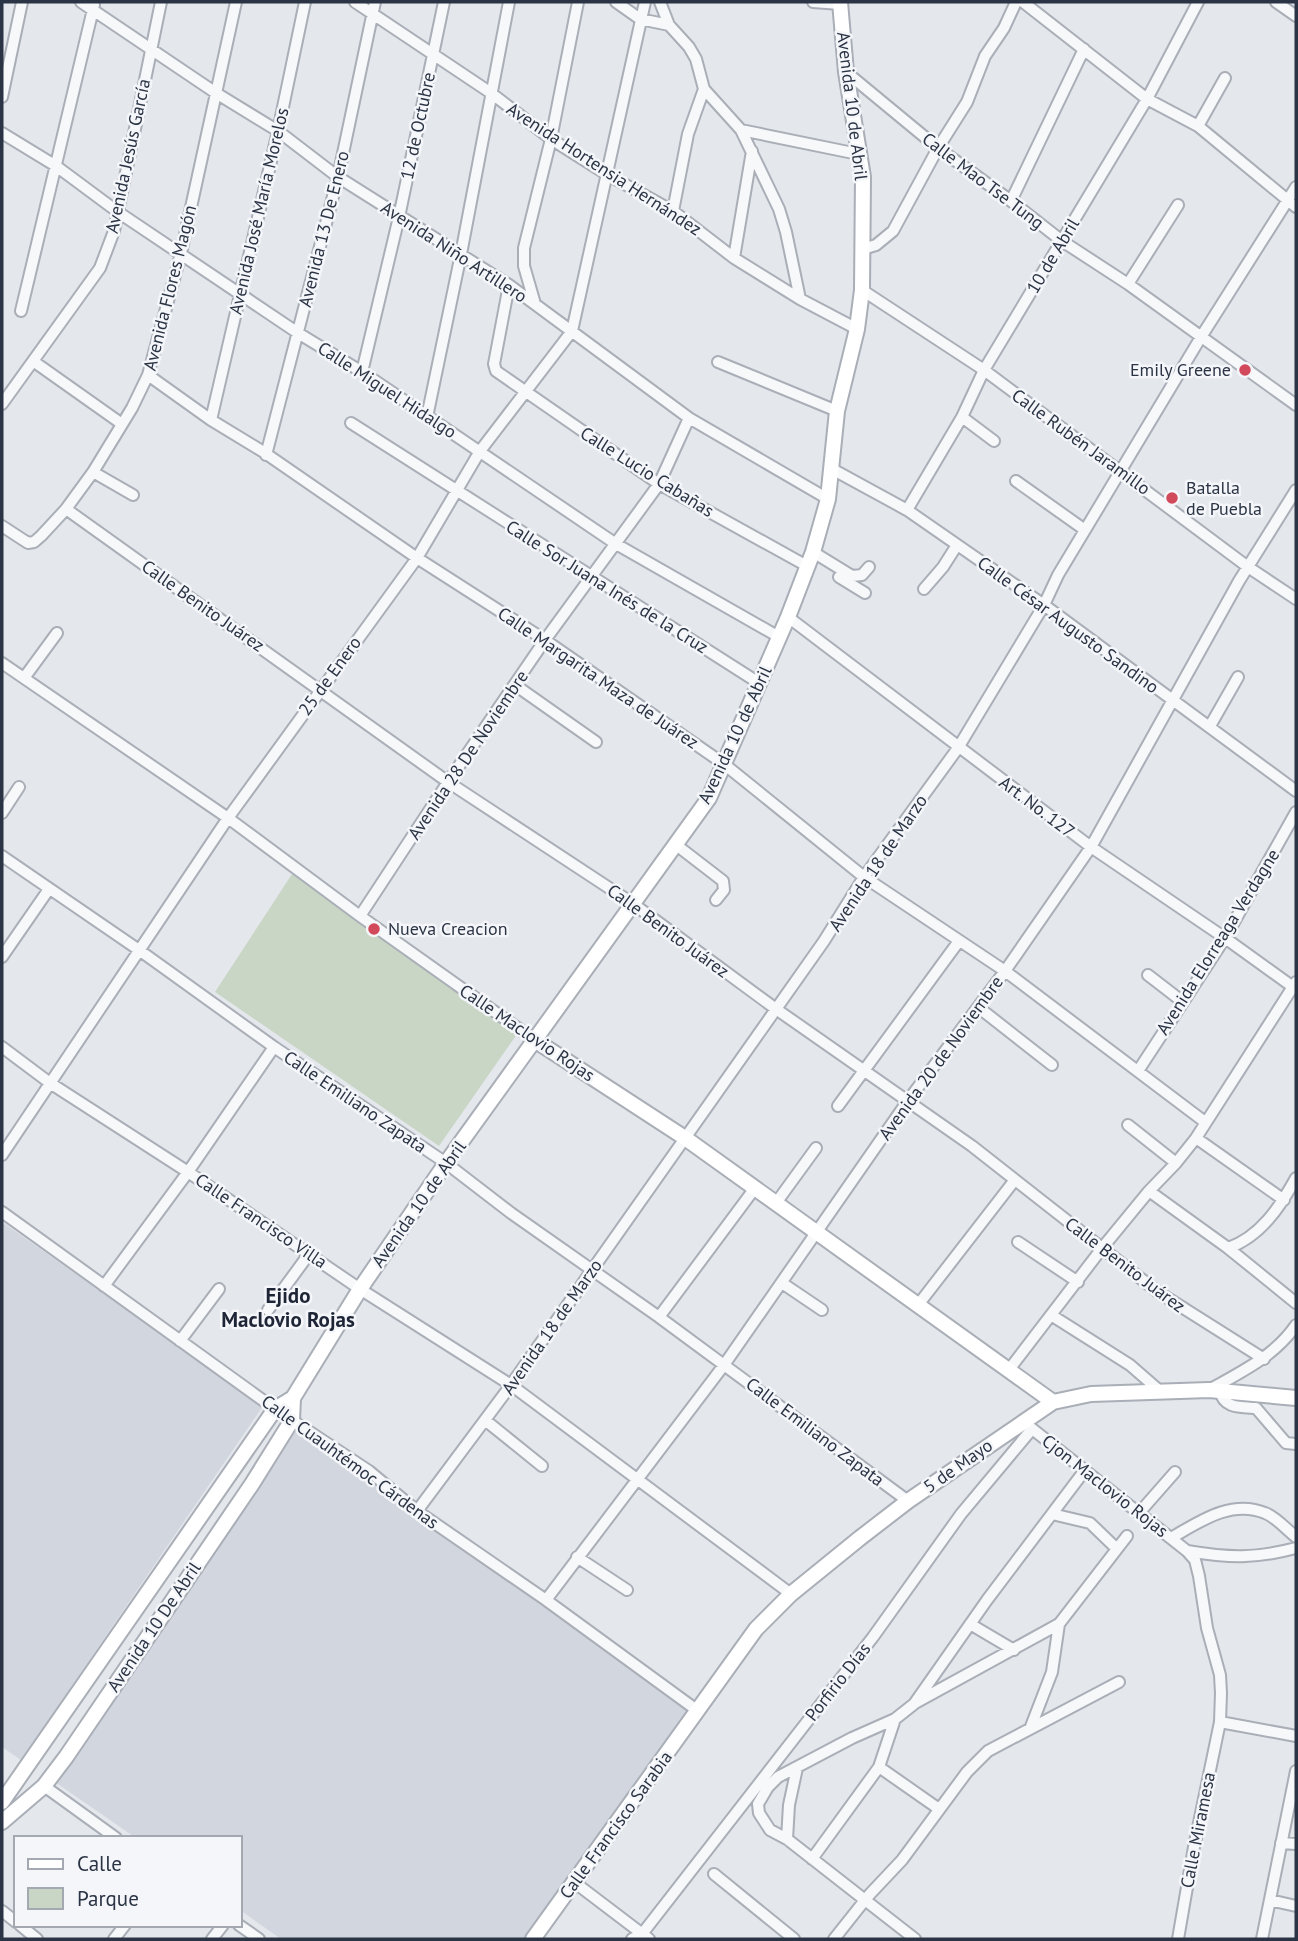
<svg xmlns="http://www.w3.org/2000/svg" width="1298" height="1941" font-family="'PT Sans',sans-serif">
<rect width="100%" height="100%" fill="#e4e7ec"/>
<path fill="#d2d6de" d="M2,1222l261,184 -242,354 -19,-13z
M297,1429l395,282 -165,228h-246l-41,-29v-72h-104l-81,-56z"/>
<path fill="#c9d6c5" d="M292,874l225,160 -78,112 -224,-154z"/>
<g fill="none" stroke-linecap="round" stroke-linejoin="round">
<defs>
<path id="street" d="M81,2l135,91 62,38 60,46 171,108 180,133 139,81
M355,2l136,91 60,46 57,36 65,36 61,47 66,41 57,30
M616,2l24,17 29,6 20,22 7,12 8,30 37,41 38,79 7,23 14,67
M660,2l9,23
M813,2l27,2
M1023,2l124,97 51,27 98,81
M1276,2l20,14
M846,72l92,76 73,53 51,40 66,43 168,121
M2,97l20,-95
M1198,126l27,-48
M741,130l117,24
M2,133l54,33 62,46 180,121 64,39 254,172 163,93
M1011,201l73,-152
M673,211l15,-77 16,-45
M863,249l13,-4 17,-14 45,-83 29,-46 18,-46 19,-28 12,-26
M734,258l18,-107
M1128,284l50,-79
M509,285l-15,79 2,7 163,113 148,82
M862,290l122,80 264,197 48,32
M535,304l-11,-38v-18l27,-109 27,-137
M21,311l73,-306
M33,361l89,63
M718,362l119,49
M362,372l37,-155 45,-215
M148,375l63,45 51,31 155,107 128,82 179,124 140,113 141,94 200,151
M2,404l98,-136 14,-37 47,-229
M427,417l34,-163 48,-252
M962,417l32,24
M211,420l67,-289 27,-129
M351,423l408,260
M266,455l72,-278 37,-175
M832,469l75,41 137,95 252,186
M93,472l40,23
M1016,481l69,49
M66,509l382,273 184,121 144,106 196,137 186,146 106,67
M907,510l55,-93 22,-47 163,-271 51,-97
M2,526l26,17 6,-1 7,-6 25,-27 27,-37 39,-64 16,-33 33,-122 55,-251
M813,552l39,24 10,-1 7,-8
M839,577l26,16
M924,589l19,-22 14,-22
M788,617l303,230 134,91 68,49
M2,663l226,155 132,98 176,125
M24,678l33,-45
M515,685l81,57
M1210,726l28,-49
M2,813l17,-26
M675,844l48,37 1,9 -8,10
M2,856l137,94 135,97 172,116 65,50 148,104 249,184
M360,916l88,-134 97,-142 114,-156 30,-66
M2,957l47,-68
M1148,975l35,27
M978,1007l74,58
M2,1047l48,36 138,89 172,117 151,96 280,209
M1138,1071l87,-133 71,-126
M838,1106l121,-165
M1128,1125l48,38
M1196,1138l88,62
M2,1155l226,-337 189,-260 63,-107 92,-120 73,-329
M1149,1191l79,57 68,55
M776,1203l40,-55
M2,1212l273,197 94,62 48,40 129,89 152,111
M1018,1242l60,40
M1228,1248c32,-11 52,-41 68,-70
M782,1283l40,27
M104,1286l84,-114 86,-125
M918,1305l96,-124
M268,1310l41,-56
M1051,1315l79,50 31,27
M659,1317l96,-129
M180,1341l39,-52
M1008,1371l95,-124 46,-56 27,-28 20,-25 100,-156
M1209,1390c32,-18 66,-34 87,-65
M1220,1390c3,19 21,17 36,18l30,35 10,1
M485,1420l57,46
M1026,1424l161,127 8,9 4,16 8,52 13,47 1,18 -1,29 -26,125 -16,92
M417,1511l94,-126 313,-444 40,-64 94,-129 86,-143 14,-30 143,-238 95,-150
M1139,1513l36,-41
M1052,1514l38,9 27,26
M1171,1538c28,-16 60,-39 94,-25 11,4 22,17 31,24
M1187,1551c43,7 67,8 109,-3
M577,1557l50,33
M546,1600l178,-235 183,-263 98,-131 86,-124 148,-266 57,-91
M970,1624l44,26
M1059,1624l68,-88
M915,1703l144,-79 -7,48 -22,57
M1220,1722l76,14
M879,1767l60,42
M44,1786l72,52
M787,1839l2,-34 8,-37
M1281,1843l15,1
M812,1859l67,-92 16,-48
M714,1874l80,65
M574,1882l75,57
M1270,1900l26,6
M2,1911l14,11
M20,1925l17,14
M239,1925l20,14
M114,1939l11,-14
M212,1939l11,-14
M632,1939l10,-5 231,-297 88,-123 71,-85
M834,1939l31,-39 -78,-61 -17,-9 -11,-17 -1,-9 10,-17 10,-10 74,-39 43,-19 19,-15 73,-104 98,-130
M915,1939l-50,-39 5,-6 32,-34 65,-88 21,-21 131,-69
M1262,1939l34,-168"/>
<path id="secondary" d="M536,1041l149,97 368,264
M2,1802l273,-393 18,-11 67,-109 86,-126 263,-365 79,-181 25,-65 15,-53 9,-88 20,-82 5,-39 1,-113 -17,-105 -6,-70
M2,1822l42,-36 22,-29 186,-273 40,-64 1,-22
M533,1939l223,-310 35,-35 69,-56 48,-37 145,-99 38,-8 118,-4 87,8"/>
</defs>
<use href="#street" stroke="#a9aeb7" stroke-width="14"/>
<use href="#secondary" stroke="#a9aeb7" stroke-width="18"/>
<use href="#street" stroke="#f7f8fa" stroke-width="10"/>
<use href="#secondary" stroke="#fff" stroke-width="14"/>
</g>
<g fill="#d1495b" stroke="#f4f6f9" stroke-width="2.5">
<circle cx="1245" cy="370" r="7"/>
<circle cx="1172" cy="498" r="7"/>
<circle cx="374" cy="929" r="7"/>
</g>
<g text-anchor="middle" stroke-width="5" stroke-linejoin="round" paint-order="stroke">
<g font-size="18" fill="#2b3445" stroke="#f4f6f9">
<text transform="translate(852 106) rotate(83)" y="6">Avenida 10 de Abril</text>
<text transform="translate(418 126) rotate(-78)" y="6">12 de Octubre</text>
<text transform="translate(128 156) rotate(-78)" y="6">Avenida Jesús García</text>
<text transform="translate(604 169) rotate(33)" y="6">Avenida Hortensia Hernández</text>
<text transform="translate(983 181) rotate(37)" y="6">Calle Mao Tse Tung</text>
<text transform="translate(259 211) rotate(-77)" y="6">Avenida José María Morelos</text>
<text transform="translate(324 229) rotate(-76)" y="6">Avenida 13 De Enero</text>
<text transform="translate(454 252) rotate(33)" y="6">Avenida Niño Artillero</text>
<text transform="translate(1053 256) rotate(-59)" y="6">10 de Abril</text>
<text transform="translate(170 288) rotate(-76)" y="6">Avenida Flores Magón</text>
<text transform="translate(387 390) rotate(33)" y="6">Calle Miguel Hidalgo</text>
<text transform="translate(1081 442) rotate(36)" y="6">Calle Rubén Jaramillo</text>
<text transform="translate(647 472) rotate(32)" y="6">Calle Lucio Cabañas</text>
<text transform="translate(607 587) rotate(32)" y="6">Calle Sor Juana Inés de la Cruz</text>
<text transform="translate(203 606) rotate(35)" y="6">Calle Benito Juárez</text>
<text transform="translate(1068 625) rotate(36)" y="6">Calle César Augusto Sandino</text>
<text transform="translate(330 676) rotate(-54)" y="6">25 de Enero</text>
<text transform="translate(598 678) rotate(34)" y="6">Calle Margarita Maza de Juárez</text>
<text transform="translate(735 735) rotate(-65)" y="6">Avenida 10 de Abril</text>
<text transform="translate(468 755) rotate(-56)" y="6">Avenida 28 De Noviembre</text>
<text transform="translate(1037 807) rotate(37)" y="6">Art. No. 127</text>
<text transform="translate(878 863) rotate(-56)" y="6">Avenida 18 de Marzo</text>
<text transform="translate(668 931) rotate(36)" y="6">Calle Benito Juárez</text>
<text transform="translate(1218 942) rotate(-58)" y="6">Avenida Elorreaga Verdagne</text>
<text transform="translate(527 1033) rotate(34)" y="6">Calle Maclovio Rojas</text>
<text transform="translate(941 1058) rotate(-54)" y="6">Avenida 20 de Noviembre</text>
<text transform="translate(355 1102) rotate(34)" y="6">Calle Emiliano Zapata</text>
<text transform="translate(419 1204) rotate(-55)" y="6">Avenida 10 de Abril</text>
<text transform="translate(261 1221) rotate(34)" y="6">Calle Francisco Villa</text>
<text transform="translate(1125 1265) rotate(37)" y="6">Calle Benito Juárez</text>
<text transform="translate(552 1327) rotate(-55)" y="6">Avenida 18 de Marzo</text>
<text transform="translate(815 1432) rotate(37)" y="6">Calle Emiliano Zapata</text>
<text transform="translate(350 1462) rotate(36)" y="6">Calle Cuauhtémoc Cárdenas</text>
<text transform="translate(958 1466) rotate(-35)" y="6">5 de Mayo</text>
<text transform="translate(1105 1486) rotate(38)" y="6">Cjon Maclovio Rojas</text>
<text transform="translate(154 1627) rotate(-56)" y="6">Avenida 10 De Abril</text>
<text transform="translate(838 1682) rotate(-52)" y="6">Porfirio Días</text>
<text transform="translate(616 1825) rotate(-54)" y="6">Calle Francisco Sarabia</text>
<text transform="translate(1198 1830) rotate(-79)" y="6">Calle Miramesa</text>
</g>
<g font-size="18" fill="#2b3445" stroke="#f4f6f9" text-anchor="start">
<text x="1231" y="376" text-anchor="end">Emily Greene</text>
<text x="1186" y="494">Batalla<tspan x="1186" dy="21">de Puebla</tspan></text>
<text x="388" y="935">Nueva Creacion</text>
</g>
<g font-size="21" font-weight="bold" fill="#1d2536" stroke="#f4f6f9">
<text x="288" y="1303">Ejido<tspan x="288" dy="24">Maclovio Rojas</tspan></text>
</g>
</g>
<rect width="1298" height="1941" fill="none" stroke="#2b3445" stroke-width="7"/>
<rect x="14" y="1836" width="228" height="91" fill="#f4f6f9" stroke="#a4a8b1" stroke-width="2"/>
<rect x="28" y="1859" width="35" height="10" fill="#ffffff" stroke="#a4a8b1" stroke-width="2"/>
<text x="77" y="1871" font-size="21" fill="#2b3445">Calle</text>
<rect x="28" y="1888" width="35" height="21" fill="#c9d6c5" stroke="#a4a8b1" stroke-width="2"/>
<text x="77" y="1906" font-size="21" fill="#2b3445">Parque</text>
</svg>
